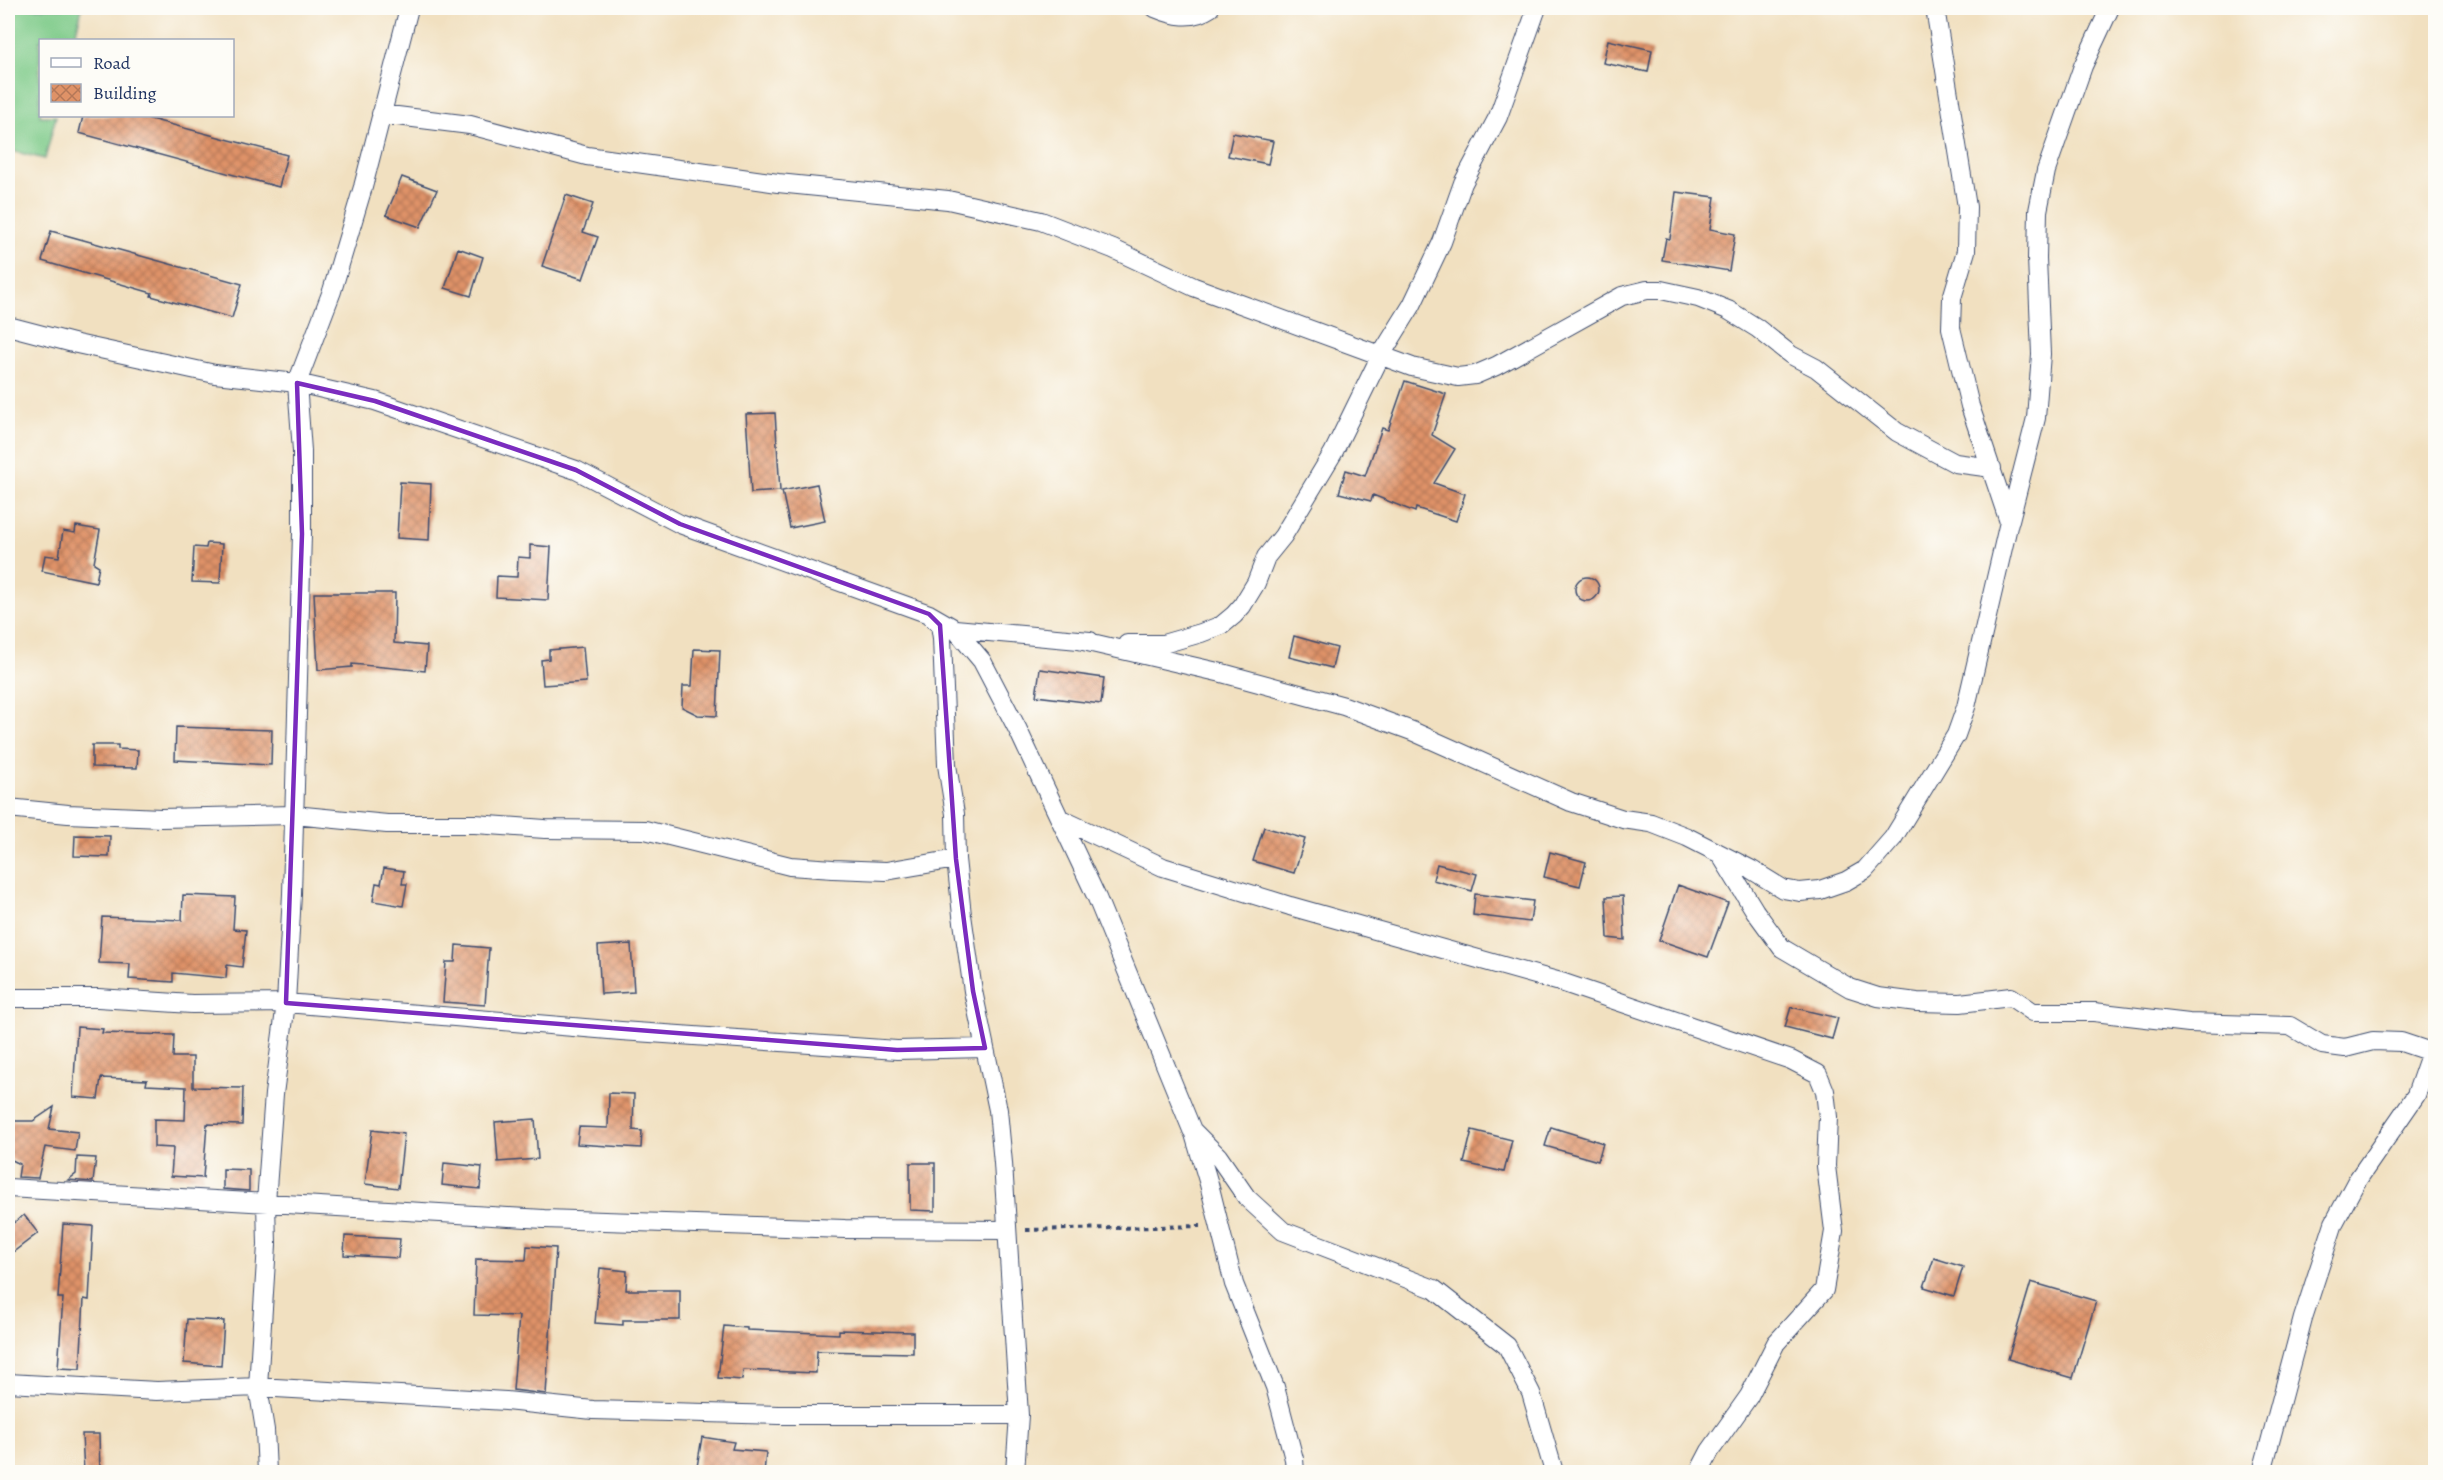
<svg xmlns="http://www.w3.org/2000/svg" width="2443" height="1480" font-family="Alegreya,serif">
<defs>
<pattern id="building-cross-hatch" width="8" height="8" patternUnits="userSpaceOnUse" patternTransform="scale(1.5)"><rect width="8" height="8" fill="#df9267"/><path d="M0 0l8 8M0 8l8-8" fill="none" stroke="#b47858"/></pattern>
</defs>
<rect width="100%" height="100%" fill="#fdfcf7"/>
<filter id="ink" filterUnits="userSpaceOnUse"><feTurbulence type="fractalNoise" baseFrequency=".0167" numOctaves="2"/><feDisplacementMap in="SourceGraphic" scale="12" xChannelSelector="R" yChannelSelector="G"/><feConvolveMatrix kernelMatrix="1 2 1 2 8 2 1 2 1" color-interpolation-filters="sRGB"/></filter>
<filter id="wash" filterUnits="userSpaceOnUse"><feTurbulence type="fractalNoise" baseFrequency=".008" numOctaves="4" result="noise"/><feDisplacementMap in="SourceGraphic" scale="24" xChannelSelector="R" yChannelSelector="G"/><feGaussianBlur stdDeviation="1.35" result="paint"/><feColorMatrix in="noise" values="0 0 0 0 0 0 0 0 0 0 0 0 0 0 0 0 0 1.4 0 .05"/><feComposite in="paint" operator="in"/></filter>
<g filter="url(#wash)">
<rect width="100%" height="100%" fill="#f1e0c0"/>
<path fill="#7dca88" stroke="#4c7c73" stroke-width="1.5" d="M8,8h74l-8,32h-34v76h16l-11,43 -37,-9z"/>
<g id="blocks">
<path fill="url(#building-cross-hatch)" d="M1608,40l44,10 -4,22 -45,-9z
M83,116h56l148,39 -8,32 -200,-54z
M1233,133l40,8 -5,23 -40,-8z
M402,177l35,13 -17,37 -34,-12z
M1676,192l39,5 -5,32 25,5 -6,37 -67,-11 4,-22 4,1z
M566,195l27,9 -10,28 15,5 -15,42 -41,-13z
M51,231l191,53 -10,34 -81,-22 1,-3 -110,-32z
M458,248l25,9 -12,39 -26,-8z
M1405,381l41,13 -14,41 23,14 -21,34 31,11 -9,27 -40,-13 -1,4 -42,-17 -2,6 -32,-8 7,-23 19,6 17,-48 6,2z
M775,413l5,78 -29,2 -5,-79z
M400,482l31,2 -2,56 -32,-2z
M817,484l8,37 -35,7 -8,-37z
M76,526l24,4 -6,33 5,3 -3,16 -54,-11 3,-16 14,2 4,-26 12,2z
M207,543l15,1 -2,39 -28,-1 2,-35 12,1z
M530,545l21,2 -3,53 -52,-3 1,-21 20,1 1,-20 12,1z
M1575 589a12 12 0 1 1 24 0a12 12 0 1 1-24 0Z
M314,593h81l-1,50 33,3 -2,25 -73,-7v3l-34,3z
M1294,636l43,12 -5,20 -43,-11z
M583,647l3,35 -43,3 -2,-25 8,-1v-9z
M694,649l26,1 -3,66 -19,-1 -16,-8 1,-21h9z
M1040,669l64,9 -3,26 -65,-8z
M176,727l96,3 -1,35 -96,-5z
M92,745h26v4l20,1 -1,18 -45,-1z
M1264,827l41,12 -11,34 -41,-12z
M75,835l35,1 -1,21 -35,-1z
M1550,852l36,10 -6,24 -36,-9z
M1437,864l40,10 -5,17 -39,-11z
M384,868l20,3 -2,13h5l-4,22 -30,-5 3,-18 5,1z
M1678,885l50,18 -20,54 -49,-17z
M1475,894l58,7 -3,21 -57,-7z
M183,895l52,2 -2,32 13,1 -4,37 -15,-2 -1,13 -53,-5v9l-44,-3 1,-15 -31,-1 3,-46 80,3z
M1623,896l2,44 -17,-2 -2,-41z
M631,944l3,48 -33,2 -3,-48z
M456,945l33,3 -4,57 -42,-3 3,-40h9z
M1791,1007l47,11 -6,21 -47,-12z
M77,1027l26,2 -1,4 72,2 -1,22h20v30l50,1 -1,37 -35,-1 -4,54 -32,-2 2,-28 -19,-1v-28l31,1 1,-33 -40,-2 1,-5 -46,-2 -3,21 -25,-2z
M609,1093l25,1 -1,36 9,1 -1,17 -64,-4 2,-17 29,1z
M54,1107l-5,22 29,3 -3,19 -30,-4 -7,31 -20,-1 2,-13 -12,-6v-37h25z
M535,1119l3,40 -40,3 -3,-40z
M1551,1127l52,16 -5,18 -53,-15z
M372,1130l32,4 -6,54 -33,-4z
M1472,1130l40,10 -8,32 -40,-9z
M77,1157l19,1 -3,24 -25,-2 8,-6z
M444,1163l38,4 -2,22 -38,-4z
M910,1163h25v48l-25,-1z
M223,1169l26,1v21l-26,-2z
M24,1215l14,18 -30,23v-29z
M63,1224l30,2 -4,74 -5,-1 -4,70 -22,-1 5,-70h-5z
M345,1236l55,3 -2,19 -54,-3z
M527,1246l29,2 -10,146 -33,-4 6,-74 -45,-1 2,-56 50,1z
M1934,1258l29,9 -9,29 -30,-9z
M600,1268l27,3 -1,19h54v30h-57v5l-28,-2z
M2031,1282l65,19 -23,77 -65,-19z
M187,1319l37,2 -3,45 -37,-3z
M724,1326l23,2v2l92,4v-4l74,2v21l-96,-2 -1,22 -73,-3 -1,10 -24,-2z
M82,1434h17l1,39h-16z
M702,1437l32,5 -2,7 34,3 -2,21h-68z"/>
</g>
</g>
<g filter="url(#ink)">
<use href="#blocks" fill-opacity="0" stroke="#3b4a6d" stroke-width="1.5"/>
<g fill="none" stroke-linecap="round" stroke-linejoin="round">
<defs>
<path id="minor" d="M1155,8c19,8 37,12 55,0
M381,114l89,11 117,31 191,27 170,17 93,21 72,28 81,38 218,80 46,10 17,-2 21,-9 126,-70 25,-6h14l37,8 30,12 29,18 34,27 25,13 81,64 58,31 37,5
M8,326l69,18 138,30 82,9 78,18 201,69 104,54 249,90 26,15 27,32 36,69 79,168 95,232 26,26 29,42 36,33 151,58 73,57 24,47 23,79
M2010,520l26,-102 5,-64 -4,-96 1,-47 8,-40 37,-105 27,-58
M931,617l9,8 2,13 5,127 8,49 1,45 6,56 11,76 25,119 5,53 16,252 -4,57
M955,629l135,12
M1079,640l143,33 122,33 68,25 159,71 52,17 28,4 36,14 65,33 31,19 17,3 20,-2 26,-9 19,-11 28,-32 63,-103 10,-28 43,-185 -39,-116 -19,-78 1,-30 14,-47 1,-44 -32,-199
M1127,644h36l38,-11 21,-8 12,-10 8,-9 14,-23 10,-26 17,-21 50,-83 48,-98 31,-50 30,-63 21,-59 35,-66 39,-109
M8,808l60,6 93,4 133,-3 93,9h88l70,5 100,1 145,36 43,3 53,2 70,-12
M1061,819l102,48 127,39 274,77 227,77 27,14 7,17 3,26 -2,49 8,65 -10,59 -48,53 -27,53 -39,55 -11,21
M1720,854l35,57 27,37 68,40 28,9 39,5 43,1 51,-6 22,15h61l95,11 101,3 32,19 23,3 28,-7 28,1 30,10 -15,43 -60,87 -22,41 -31,95 -41,154
M8,998h90l94,6 94,-1 335,28 276,19 88,-2
M1194,1134l15,50 25,100 41,103 19,72 1,13
M8,1188l536,31 301,10 162,1
M8,1383l149,8 101,-4 248,14 87,9 186,5h240
M267,1472l-2,-42 -7,-43 9,-142 -1,-43 8,-108 12,-91 6,-109 10,-360v-83l-5,-68 35,-92 31,-104 46,-179"/>
</defs>
<use href="#minor" stroke="#3b4a6d" stroke-width="20"/>
<path stroke="#3b4a6d" stroke-width="4" stroke-dasharray="4.5 4.5" stroke-linecap="butt" d="M1026,1230l175,-4"/>
<use href="#minor" stroke="#fff" stroke-width="18"/>
</g>
</g>
<path fill="none" stroke="#7b2cbf" stroke-width="4.5" stroke-linejoin="round" d="M297,383l78,18 201,69 104,54 249,90 11,11 16,234 17,132 12,57 -88,2 -611,-47 16,-469z"/>
<rect width="2443" height="1480" fill="none" stroke="#fdfcf7" stroke-width="30"/>
<rect x="39" y="39" width="195" height="78" fill="#fdfcf7" stroke="#a3aaba" stroke-width="1.5"/>
<rect x="51" y="58" width="30" height="9" fill="#ffffff" stroke="#a3aaba" stroke-width="1.5"/>
<text x="93" y="69" font-size="18" fill="#1b2f5e">Road</text>
<rect x="51" y="84" width="30" height="18" fill="url(#building-cross-hatch)" stroke="#a3aaba" stroke-width="1.5"/>
<text x="93" y="99" font-size="18" fill="#1b2f5e">Building</text>
</svg>
